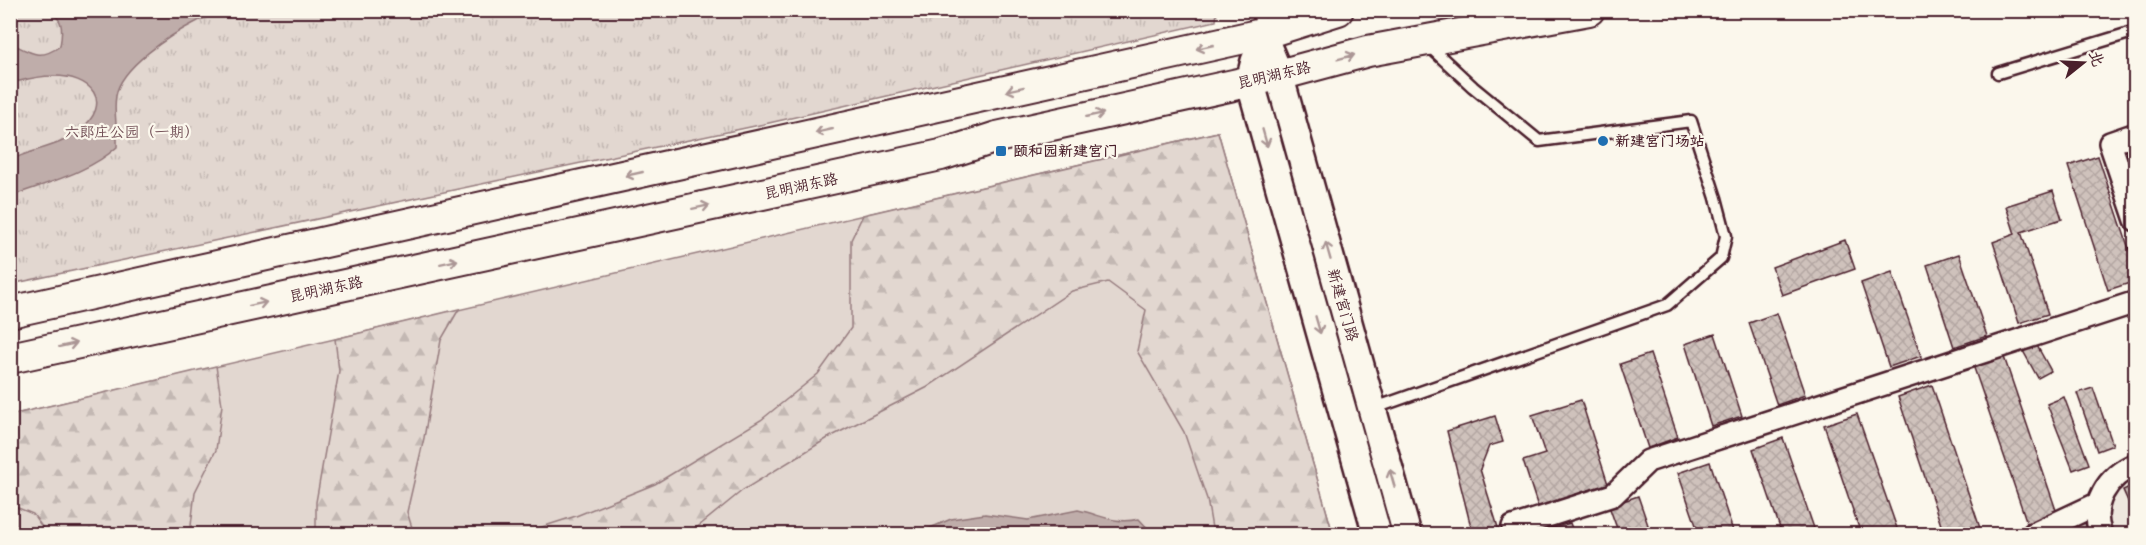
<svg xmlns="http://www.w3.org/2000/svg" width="2146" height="545" font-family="Kalam,'LXGW WenKai TC',sans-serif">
<defs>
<pattern id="forest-firs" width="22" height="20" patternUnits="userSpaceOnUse" patternTransform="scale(1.5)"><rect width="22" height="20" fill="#e2d7d0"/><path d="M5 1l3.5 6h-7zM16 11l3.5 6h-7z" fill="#c3b8b3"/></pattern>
<pattern id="park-tufts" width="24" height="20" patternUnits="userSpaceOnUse" patternTransform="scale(1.5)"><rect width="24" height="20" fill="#e2d7d0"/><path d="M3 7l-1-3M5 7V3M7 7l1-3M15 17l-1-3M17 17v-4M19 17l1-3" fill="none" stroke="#c3b8b3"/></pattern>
<pattern id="building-cross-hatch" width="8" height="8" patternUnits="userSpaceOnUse" patternTransform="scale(1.5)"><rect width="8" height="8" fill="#cfc2bc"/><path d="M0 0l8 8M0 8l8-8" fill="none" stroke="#b3a6a2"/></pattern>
</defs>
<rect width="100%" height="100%" fill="#fbf7ec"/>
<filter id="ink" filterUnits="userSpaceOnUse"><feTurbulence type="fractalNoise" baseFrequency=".0167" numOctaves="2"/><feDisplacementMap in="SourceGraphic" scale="12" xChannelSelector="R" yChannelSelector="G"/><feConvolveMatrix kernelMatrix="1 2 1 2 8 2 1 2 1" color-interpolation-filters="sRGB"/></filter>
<g filter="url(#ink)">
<path fill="#eee7de" d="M2135,479v55h-94l55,-39z"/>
<path fill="#e2d7d0" stroke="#967b7e" stroke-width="1.5" d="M1218,132l115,402h-1322l-1,-119z"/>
<path fill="url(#forest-firs)" stroke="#967b7e" stroke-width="1.5" d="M1218,132l115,402h-120l-6,-35 -23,-67 -47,-81 9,-41 -38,-28 -36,9 -146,97 -98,50 -85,52 -54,44h-169l56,-18 79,-32 106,-64 57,-46 33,-46v-88l12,-25z
M459,309l-18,31 -17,98 -17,74 7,22h-98v-32l23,-131 -4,-32z
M216,366l6,39 -6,45 -21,42 -5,42h-143l-14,-20 -22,-9v-90z"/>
<path fill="url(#park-tufts)" stroke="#967b7e" stroke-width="1.5" d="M10,11h1207l-1,10 -447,102 -758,161z"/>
<path fill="#bfadaa" stroke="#907477" stroke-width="1.5" d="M32,11h195c-10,3 -22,6 -31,11 -24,12 -76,45 -80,74 -3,16 2,34 1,51 -28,26 -71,36 -106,49v-36c21,-11 49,-13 68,-29 36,-29 12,-56 -27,-55 -14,0 -28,4 -41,7v-40c20,10 29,18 49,3 5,-26 0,-34 -27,-34z
M1078,510c24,5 36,15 61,9l14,15h-237l35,-15 34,-5 43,6z"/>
<path fill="url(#building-cross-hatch)" stroke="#4a1f2b" stroke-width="1.5" d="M2098,156l38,114v11l-28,9 -40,-124z
M2053,191l9,28 -41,13 27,82 -29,9 -26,-81 22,-8 -9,-28z
M1845,240l10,29 -73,26 -10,-28z
M1959,254l28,82 -33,11 -27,-82z
M1892,272l29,84 -32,11 -28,-84z
M1777,313l28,82 -28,10 -28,-82z
M1715,334l27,82 -31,10 -26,-82z
M2035,342l16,29 -13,7 -16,-29z
M1650,354l28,83 -30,11 -28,-84z
M2003,354l55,162 -30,10 -55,-161z
M1932,385l50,149h-38l-46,-137z
M2093,388l20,57 -16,6 -20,-58z
M2064,397l25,67 -16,6 -26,-66z
M1581,400l27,84 -70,23 -15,-46 22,-7 -13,-39z
M1857,414l42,120h-38l-37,-109z
M1495,416l8,26 -14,4 -9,23 20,65h-23l-1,-4 -4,1 -25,-100z
M1783,438l33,96h-34l-29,-85z
M1710,462l24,72h-35l-21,-61z
M2136,484v35l-13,-29z
M1638,496l13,38h-32l-10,-28z
M2087,520l5,14h-32l-2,-4z
M1570,523l4,11h-32l-1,-2z"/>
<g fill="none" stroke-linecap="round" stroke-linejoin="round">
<defs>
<path id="service" d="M1258,10l4,21
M1998,73l138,-42
M1372,409l295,-104 54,-47 5,-22 -10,-38 -25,-77 -152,20 -66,-54 -45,-42"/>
<path id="minor" d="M2136,134l-26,9 26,77
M1515,534l-2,-7 100,-32 35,-34 488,-159
M2033,534l64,-30
M2101,534c-12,-29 6,-58 35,-70"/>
<path id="tertiary" d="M1262,34l17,41 128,459
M1255,61l-5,20 127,453"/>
<path id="secondary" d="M10,312l1252,-278 76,-24
M10,358l931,-203 56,-18 282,-62 89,-24 221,-41"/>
</defs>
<use href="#service" stroke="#4a1f2b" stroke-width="15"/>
<use href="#minor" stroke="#4a1f2b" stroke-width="26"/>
<use href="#tertiary" stroke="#4a1f2b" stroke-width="32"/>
<use href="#secondary" stroke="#4a1f2b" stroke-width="34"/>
<use href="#service" stroke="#fbf7ec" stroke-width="10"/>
<use href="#minor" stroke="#fbf7ec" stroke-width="21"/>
<use href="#tertiary" stroke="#fbf7ec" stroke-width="27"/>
<use href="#secondary" stroke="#fbf7ec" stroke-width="30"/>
</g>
<defs><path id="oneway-shaft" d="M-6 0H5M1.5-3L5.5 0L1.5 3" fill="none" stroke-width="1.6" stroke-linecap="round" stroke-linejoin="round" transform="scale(1.5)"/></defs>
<g stroke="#ab9695">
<use href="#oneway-shaft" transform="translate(1205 47) rotate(167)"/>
<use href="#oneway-shaft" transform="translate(1346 57) rotate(-15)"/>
<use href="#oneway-shaft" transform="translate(1015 89) rotate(167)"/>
<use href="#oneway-shaft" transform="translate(1095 115) rotate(-12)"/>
<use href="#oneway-shaft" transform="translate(824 131) rotate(167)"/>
<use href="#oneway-shaft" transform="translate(1265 138) rotate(74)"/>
<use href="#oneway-shaft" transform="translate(634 174) rotate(167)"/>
<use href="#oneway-shaft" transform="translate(701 207) rotate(-12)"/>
<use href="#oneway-shaft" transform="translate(1328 251) rotate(-106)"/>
<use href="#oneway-shaft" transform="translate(449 262) rotate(-12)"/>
<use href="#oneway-shaft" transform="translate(258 304) rotate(-12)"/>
<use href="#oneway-shaft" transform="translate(1318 325) rotate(74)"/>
<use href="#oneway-shaft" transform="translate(68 345) rotate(-12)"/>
<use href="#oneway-shaft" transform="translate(1392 478) rotate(-106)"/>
</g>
</g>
<g fill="#1f6fb2" stroke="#fbf7ec" stroke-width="2">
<circle cx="1603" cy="141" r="6"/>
<rect x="995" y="145" width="12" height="12" rx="3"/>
</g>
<g text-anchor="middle" stroke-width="4.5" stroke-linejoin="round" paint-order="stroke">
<g font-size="15" fill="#4a1f2b" stroke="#fbf7ec">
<text transform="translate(1274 75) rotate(-13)" y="5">昆明湖东路</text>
<text transform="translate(801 186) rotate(-12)" y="5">昆明湖东路</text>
<text transform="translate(326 289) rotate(-12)" y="5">昆明湖东路</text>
<text transform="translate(1343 305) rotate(74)" y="5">新建宫门路</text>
</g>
<g font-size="15" fill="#704d54" stroke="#fbf7ec">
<text x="132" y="137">六郎庄公园（一期）</text>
</g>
<g font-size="15" font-weight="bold" fill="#4a1f2b" stroke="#fbf7ec" text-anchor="start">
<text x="1615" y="146">新建宫门场站</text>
<text x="1013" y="156">颐和园新建宫门</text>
</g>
</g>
<rect width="2146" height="545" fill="none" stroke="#fbf7ec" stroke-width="36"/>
<rect x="18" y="18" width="2110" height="509" fill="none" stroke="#4a1f2b" stroke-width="2" filter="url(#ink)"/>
<g transform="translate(2083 63) rotate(72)" stroke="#fbf7ec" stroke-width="4.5" paint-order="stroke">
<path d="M0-4.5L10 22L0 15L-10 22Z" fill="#4a1f2b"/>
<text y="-9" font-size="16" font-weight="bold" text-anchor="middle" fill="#4a1f2b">北</text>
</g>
</svg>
